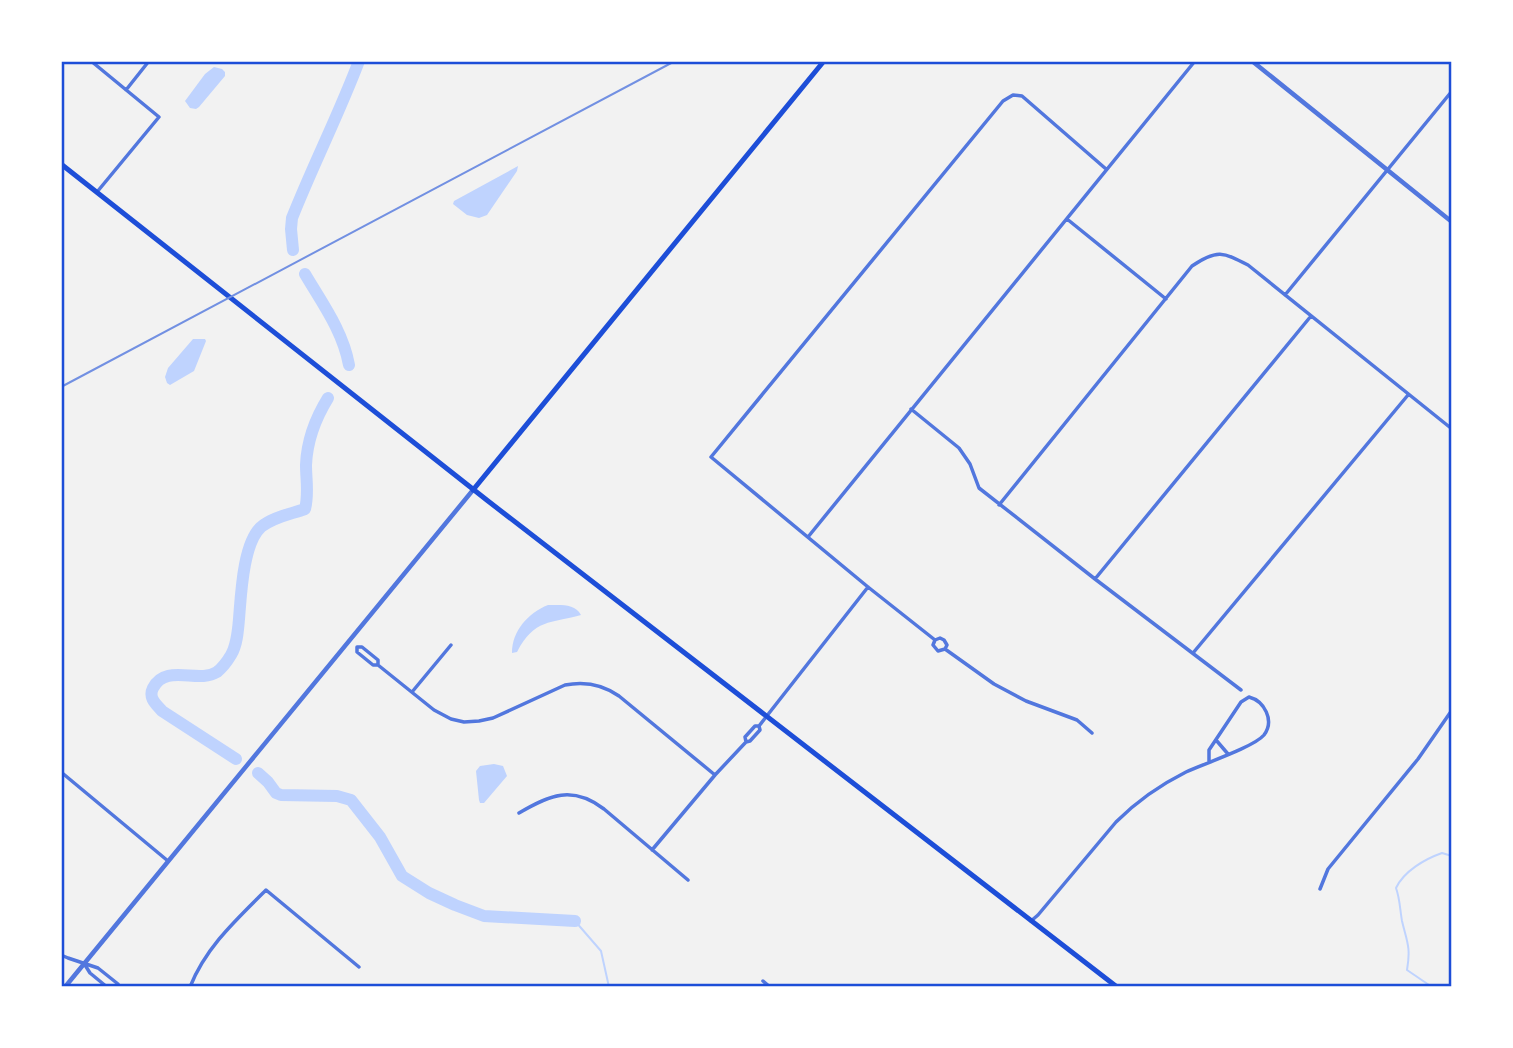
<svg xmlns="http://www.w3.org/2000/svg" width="1513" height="1048" font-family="Roboto,sans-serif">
<rect width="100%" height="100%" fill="#f2f2f2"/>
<path fill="#bfd3fe" d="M214,67l8,2 3,3v4l-26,31 -3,2 -6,-1 -5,-7 20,-27z
M518,166l-1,5 -30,44 -8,3 -12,-3 -14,-11 1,-3z
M193,339h12l1,2 -12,30 -24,14 -3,-2 -2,-6 3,-9z
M548,605c12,0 27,-2 33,10 -31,9 -46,3 -64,37l-5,1c0,-22 16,-40 36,-48z
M494,764l9,2 4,10 -23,27h-4l-1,-3 -3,-29 4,-5z"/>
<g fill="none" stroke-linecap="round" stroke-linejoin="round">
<path stroke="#bfd3fe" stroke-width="2" d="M575,921l26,30 8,36
M1432,987l-25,-17c4,-23 0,-28 -5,-49 -2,-11 -2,-22 -6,-33 8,-17 29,-29 46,-35l10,3"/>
<path stroke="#bfd3fe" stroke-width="12" d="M293,250l-2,-21 1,-11c21,-53 47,-104 67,-157
M305,274c17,29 38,57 44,91
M236,759l-74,-48c-6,-7 -14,-13 -9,-23 13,-25 45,-4 64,-16 5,-4 11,-12 14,-17 6,-10 7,-24 8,-36 2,-24 4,-76 22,-92 12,-10 30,-13 44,-18 4,-15 1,-29 1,-44 1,-25 9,-46 22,-67
M258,773l10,9 8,11 5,2 56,1 14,4 29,37 22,39 27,17 26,12 29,11 91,5"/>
<path stroke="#5277de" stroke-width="3.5" d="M91,61l68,56 -62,75
M61,65l3,-4
M126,90l23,-29
M1067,219l99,80
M1285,295l167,-204
M911,409l48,39 11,16 9,24 116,91 146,111
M999,505l193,-239c25,-17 31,-14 56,-1l204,164
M808,537l387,-476
M1095,579l216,-263
M935,640l-67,-53 -157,-130 292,-356 10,-6 9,1 84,73
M357,647h5l16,13v5h-5l-16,-13z
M945,649l2,-4 -3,-5 -4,-2 -5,2 -2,5 5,6 7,-2 49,35 32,17 51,19 15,13
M1193,653l215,-258
M378,665l56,45 17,9 13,3 15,-1 14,-3 72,-33c20,-4 37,-1 54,11l96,79
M412,692l39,-47
M759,726l1,4 -10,11 -4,1 -1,-5 10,-11h4l7,-9 102,-130
M1216,740l12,14
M61,772l107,89
M519,813c31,-18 53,-28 85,-4l84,71
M652,850l63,-75 31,-33
M1320,889l8,-20 90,-110 34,-49
M1031,921l7,-6 78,-93c21,-21 44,-37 70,-50 17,-8 68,-25 78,-37 11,-15 0,-34 -15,-38l-8,5 -32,48v12
M61,955l7,3 30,10 20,16 1,3
M85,965l5,8 17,14
M763,981l7,6
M190,987c16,-40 46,-67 76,-97l93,77"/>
<path stroke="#5277de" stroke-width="4.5" d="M1252,61l200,161
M65,987l408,-497"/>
<path stroke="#1d4ed8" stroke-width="5" d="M61,164l427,337 629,486
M473,490l351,-429"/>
<path stroke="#7290e2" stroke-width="2" d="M61,387l614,-326"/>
</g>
<rect width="1513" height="1048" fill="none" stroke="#ffffff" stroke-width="126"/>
<rect x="63" y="63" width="1387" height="922" fill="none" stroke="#1d4ed8" stroke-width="2.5"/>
</svg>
